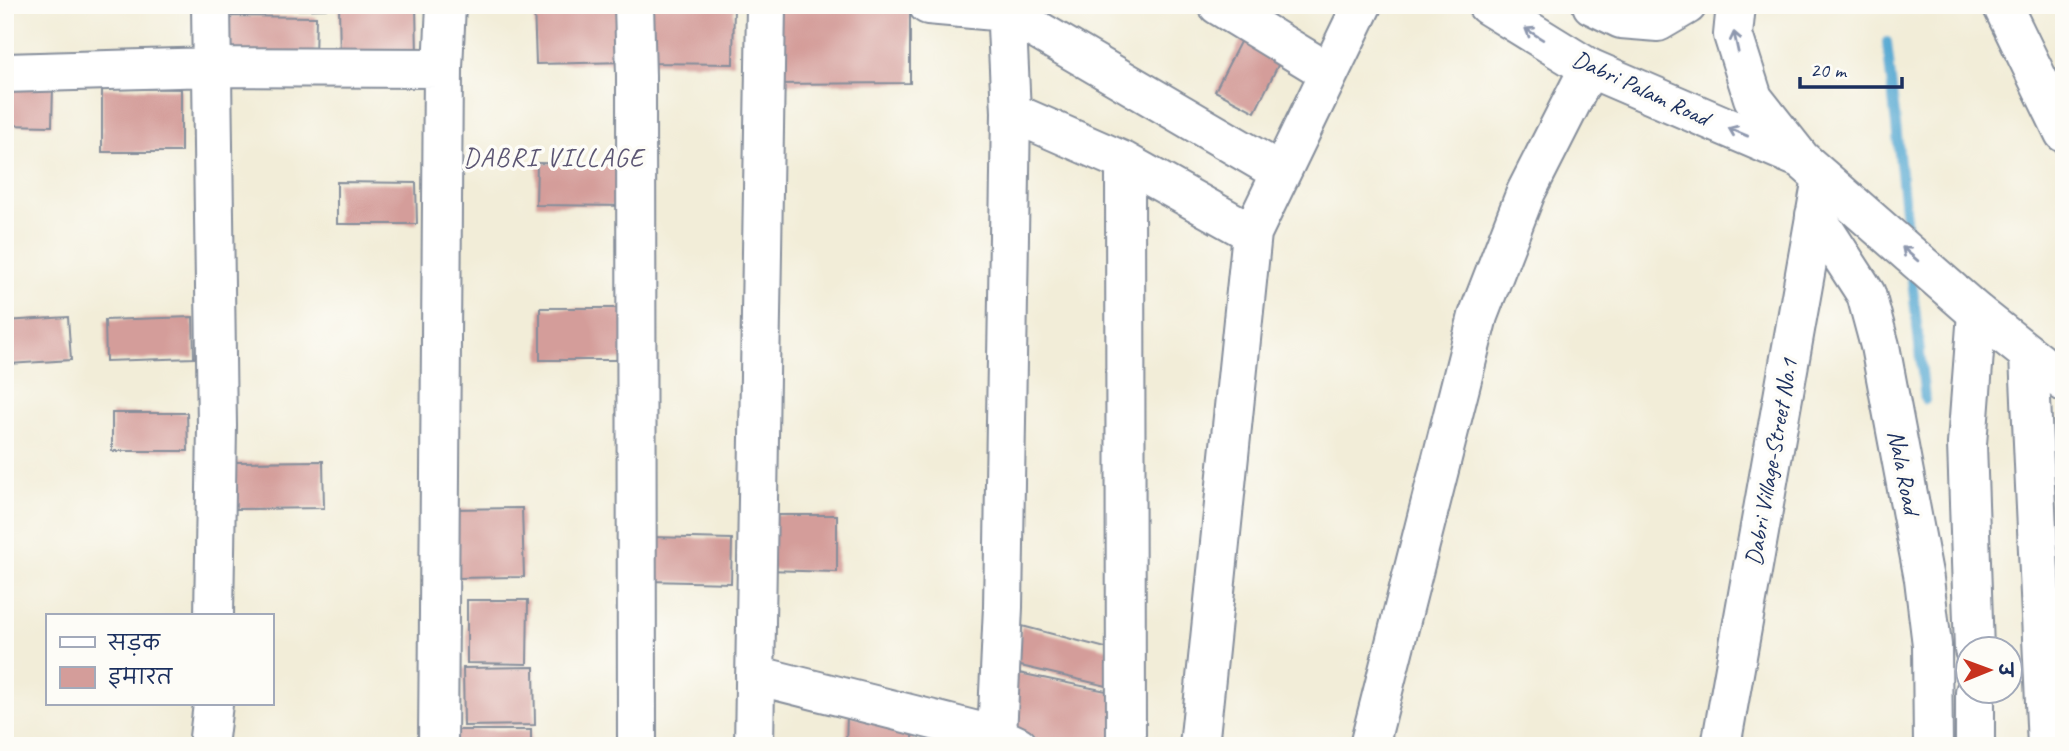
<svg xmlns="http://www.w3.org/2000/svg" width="2069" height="751" font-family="Caveat,'Playpen Sans Deva',sans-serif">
<rect width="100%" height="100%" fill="#fdfcf7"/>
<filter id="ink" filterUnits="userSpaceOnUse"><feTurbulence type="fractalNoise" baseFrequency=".0143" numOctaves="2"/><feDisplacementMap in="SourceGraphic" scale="14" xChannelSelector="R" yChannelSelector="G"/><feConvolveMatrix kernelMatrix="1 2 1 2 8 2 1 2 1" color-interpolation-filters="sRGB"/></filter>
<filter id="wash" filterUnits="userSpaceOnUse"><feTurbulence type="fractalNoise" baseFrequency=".00686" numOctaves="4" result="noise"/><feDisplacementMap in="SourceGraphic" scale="28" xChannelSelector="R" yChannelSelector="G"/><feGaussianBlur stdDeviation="1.57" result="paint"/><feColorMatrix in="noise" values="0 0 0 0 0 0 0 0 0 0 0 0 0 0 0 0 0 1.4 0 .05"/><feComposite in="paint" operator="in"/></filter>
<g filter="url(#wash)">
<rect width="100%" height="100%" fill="#f2edd8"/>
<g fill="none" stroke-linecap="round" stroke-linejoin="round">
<path stroke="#57a9d2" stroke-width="10" d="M1887,42l21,195
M1911,270l14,130"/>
</g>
<g id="blocks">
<path fill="#d49d9a" d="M238,5h88v4l-88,2z
M339,5h77l1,51 -77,2z
M534,5h91l1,57 -90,2z
M648,5h86l-1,59 -86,-1z
M910,8v75l-143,1v-75z
M229,16l87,1 -1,41 -86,-1z
M1246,30l39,21 -30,61 -40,-21z
M5,85l48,1 -1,40 -47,-1z
M102,88l79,1v63h-79z
M537,163l94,2 -1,41 -94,-1z
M337,182l79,1 1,41h-80z
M540,308h89v52h-89z
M68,317l3,43 -62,4 -3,-43z
M193,317l1,41 -88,3 -1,-41z
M112,413h75l1,38h-76z
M323,461l1,47 -89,1v-47z
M522,508l2,69 -70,1 -2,-69z
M767,515h70v57l-71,-2z
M649,537l83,2 -1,44 -82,-2z
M467,600h61l-1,64 -60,-1z
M1022,626l99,26 3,38 -112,-26z
M534,667l1,58 -71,1 -1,-58z
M1014,672l107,22v52h-46l-73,-12z
M847,715l66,14v17h-67z
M455,730h76v16h-76z"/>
</g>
</g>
<g filter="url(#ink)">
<use href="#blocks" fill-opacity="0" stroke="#868e9b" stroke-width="2"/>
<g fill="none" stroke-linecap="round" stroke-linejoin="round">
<defs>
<path id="street" d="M211,5l6,421 -3,190
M634,5l2,71 1,670
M928,5l78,7 274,160
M1218,5l110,67
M5,73l207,-6 231,1
M1011,112l114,50 127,71
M1125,162l1,584
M1815,215l51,79 14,52 44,233 8,66 1,101
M2029,356l18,390
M755,675l242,61 21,10
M997,736l6,-129 8,-495 -5,-107
M208,746l5,-42
M438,746l5,-678 3,-63
M754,746l12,-741
M1199,746l53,-513 110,-228
M1369,746l109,-430 48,-124 63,-124
M1721,746l101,-568"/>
<path id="secondary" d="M1974,650l-7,-206 10,-131
M1975,746v-54"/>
<path id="primary" d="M1487,5l102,63 210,90
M1592,5l29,14 37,3 29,-17
M1736,5l-3,30 20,63 48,61 176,154 87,69
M2002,5l62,128"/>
</defs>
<use href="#street" stroke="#868e9b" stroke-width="42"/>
<use href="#secondary" stroke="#868e9b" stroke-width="42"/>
<use href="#primary" stroke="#868e9b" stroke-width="42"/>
<use href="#street" stroke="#fff" stroke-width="38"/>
<use href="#secondary" stroke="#fff" stroke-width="38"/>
<use href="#primary" stroke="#fff" stroke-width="38"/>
</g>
<defs><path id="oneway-shaft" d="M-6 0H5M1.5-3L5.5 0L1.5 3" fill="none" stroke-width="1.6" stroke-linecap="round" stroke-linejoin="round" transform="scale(1.75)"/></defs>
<g stroke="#8d97ae">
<use href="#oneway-shaft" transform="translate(1534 34) rotate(-148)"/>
<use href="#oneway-shaft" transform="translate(1736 42) rotate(-102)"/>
<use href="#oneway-shaft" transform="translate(1738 132) rotate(-157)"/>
<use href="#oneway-shaft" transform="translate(1910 254) rotate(-139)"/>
</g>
</g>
<g text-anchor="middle" stroke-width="7" stroke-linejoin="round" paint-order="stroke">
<g font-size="24" fill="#1b2f5e" stroke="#fdfcf7">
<text transform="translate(1641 88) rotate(25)" y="8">Dabri Palam Road</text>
<text transform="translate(1771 462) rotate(-80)" y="8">Dabri Village-Street No.1</text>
<text transform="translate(1904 472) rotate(79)" y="8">Nala Road</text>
</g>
<g font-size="26" letter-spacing="2" fill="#5c5673" stroke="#fdfcf7">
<text x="554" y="166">DABRI VILLAGE</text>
</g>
</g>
<rect width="2069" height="751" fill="none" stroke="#fdfcf7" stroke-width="28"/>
<rect x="46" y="614" width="228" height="91" fill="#fdfcf7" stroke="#a3aaba" stroke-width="2"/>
<rect x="60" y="637" width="35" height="10" fill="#ffffff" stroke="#a3aaba" stroke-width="2"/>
<text x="108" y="650" font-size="21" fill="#1b2f5e">सड़क</text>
<rect x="60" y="667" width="35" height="21" fill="#d49d9a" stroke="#a3aaba" stroke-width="2"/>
<text x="108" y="684" font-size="21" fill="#1b2f5e">इमारत</text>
<g transform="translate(1989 670) rotate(89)"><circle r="33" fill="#fdfcf7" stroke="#a3aaba" stroke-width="2"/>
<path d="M0-5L12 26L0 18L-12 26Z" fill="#c8321e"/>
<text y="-10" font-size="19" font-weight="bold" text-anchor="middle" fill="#1b2f5e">उ</text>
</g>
<path d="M1800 77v10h102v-10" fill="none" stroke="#1b2f5e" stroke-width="3.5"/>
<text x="1810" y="77" font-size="21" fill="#1b2f5e" stroke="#fdfcf7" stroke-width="5" paint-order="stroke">20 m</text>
</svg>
